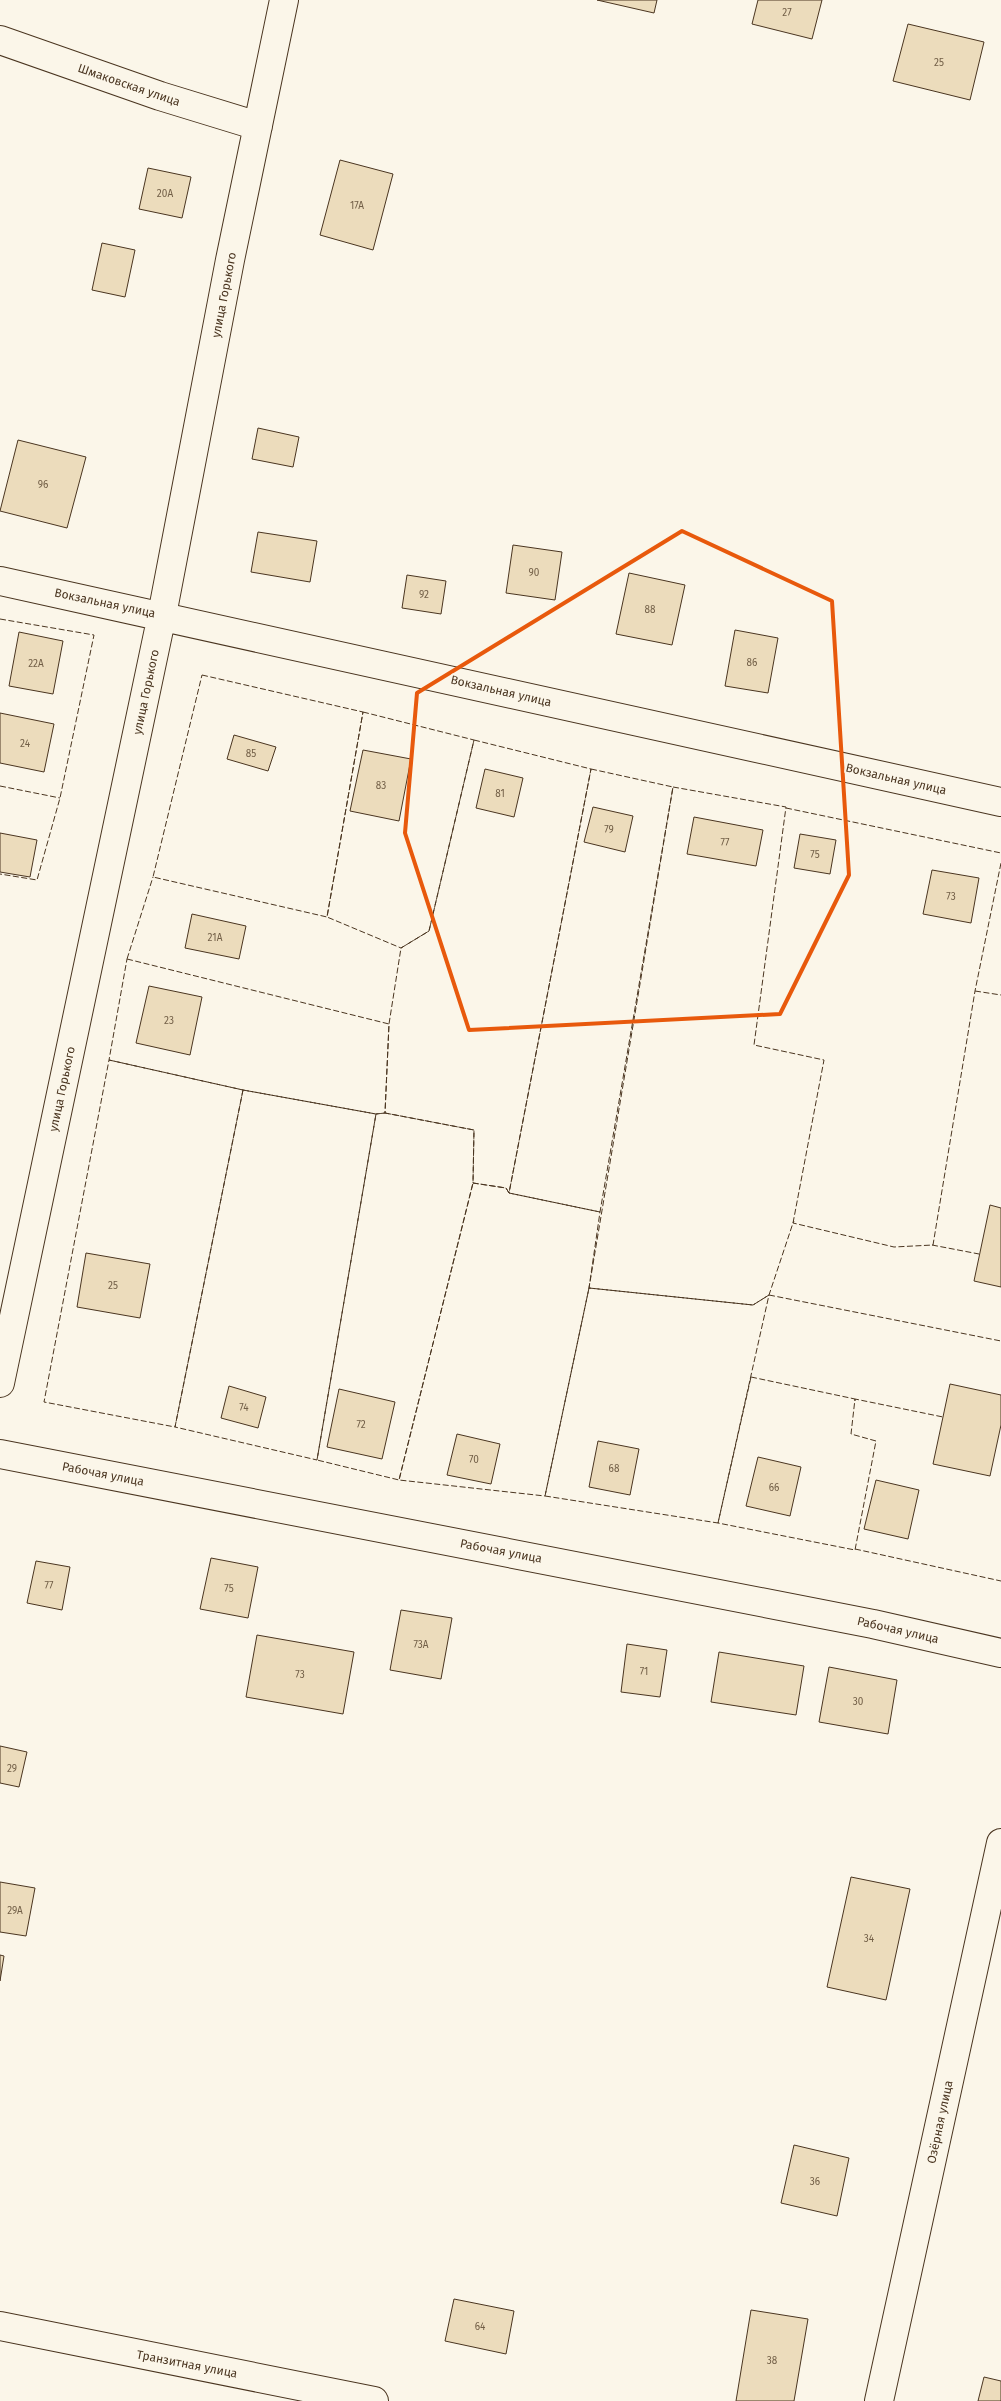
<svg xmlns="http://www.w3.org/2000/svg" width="1001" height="2401" font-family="'Fira Sans',sans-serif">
<rect width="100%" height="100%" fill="#fbf6e9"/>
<path fill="#ecdcbc" stroke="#4a3520" d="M597,0h60l-3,13z
M758,0h64l-10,39 -60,-15z
M908,24l76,18 -14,58 -77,-19z
M340,160l53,14 -20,76 -53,-15z
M148,168l43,9 -9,41 -43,-9z
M102,243l33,7 -10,47 -33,-7z
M258,428l41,9 -6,30 -41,-8z
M18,440l68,17 -19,71 -67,-17z
M258,532l59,9 -7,41 -59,-10z
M513,545l49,7 -7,48 -49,-7z
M629,573l56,12 -13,60 -56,-11z
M407,575l39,6 -5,33 -39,-6z
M735,630l43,8 -10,55 -43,-7z
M19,632l44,9 -10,53 -44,-8z
M0,713l54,11 -10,48 -44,-9z
M234,735l42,12 -8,24 -41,-12z
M363,750l48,9 -12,62 -49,-10z
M485,769l38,9 -9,39 -38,-9z
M593,807l40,9 -8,36 -41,-10z
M694,817l69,13 -7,36 -69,-12z
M0,833l37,7 -7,37 -30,-5z
M800,834l36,6 -6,34 -36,-6z
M932,870l47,8 -8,45 -48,-9z
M192,914l54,12 -7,33 -54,-11z
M149,986l53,11 -12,58 -54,-12z
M990,1205l11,3v79l-27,-6z
M86,1253l64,11 -10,54 -63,-11z
M950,1384l51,11v30l-11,51 -57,-12z
M229,1386l37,11 -8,31 -37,-10z
M339,1389l56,13 -13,57 -55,-12z
M457,1434l43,10 -9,40 -44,-9z
M598,1441l41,8 -9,46 -41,-8z
M758,1457l43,10 -11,49 -44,-10z
M876,1480l43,10 -11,49 -44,-10z
M211,1558l47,9 -10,51 -48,-9z
M36,1561l34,6 -8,43 -35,-7z
M401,1610l51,8 -11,61 -51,-9z
M257,1635l97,17 -11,62 -97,-17z
M627,1644l40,6 -7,47 -39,-5z
M719,1652l85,14 -8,49 -85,-13z
M829,1667l68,13 -9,54 -69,-12z
M0,1746l27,6 -8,35 -19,-4z
M851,1877l59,12 -24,111 -59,-13z
M0,1882l35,6 -9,48 -26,-4z
M0,1955l4,1 -4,25z
M794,2145l55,13 -12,58 -56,-13z
M454,2299l60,12 -8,43 -61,-13z
M751,2310l57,9 -14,82h-58z
M984,2377l17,4v20h-23z"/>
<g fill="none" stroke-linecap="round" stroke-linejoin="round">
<defs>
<path id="minor" d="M0,40l160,56 98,30
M0,581l1001,221
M0,1383l162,-768 68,-355 54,-260
M0,1454l873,170 128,29
M0,2326l374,75
M879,2401l122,-558"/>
</defs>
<use href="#minor" stroke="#4a3520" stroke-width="30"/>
<use href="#minor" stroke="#fbf6e9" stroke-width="28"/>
<path stroke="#4a3520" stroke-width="1" stroke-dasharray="6 2.5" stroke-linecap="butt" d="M0,619l94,16 -34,163 -23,82 -37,-6
M202,675l161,37 -36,205 -174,-40z
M363,712l111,28 -45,191 -28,17 -74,-31z
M474,740l117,29 -82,424 -3,-5 -33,-5 1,-53 -89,-17 4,-89 12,-76 28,-17z
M591,769l82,18 -73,425 -91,-19z
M0,786l60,12
M673,787l113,20 -32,238 70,15 -31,163 -24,72 -16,10 -164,-17z
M786,808l215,45
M127,959l262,65 -4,89 -9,1 -133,-24 -134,-30z
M127,959l26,-82
M975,991l26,4
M109,1060l134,30 -68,337 -131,-25z
M243,1090l133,24 -59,346 -142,-33z
M385,1113l89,17 -1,53 -74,297 -82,-20 59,-346z
M473,1183l33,5 3,5 91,19 -11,76 -44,208 -146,-16z
M794,1221l-1,2 101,24 39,-2 42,-254 26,-128
M932,1245l47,9
M589,1288l164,17 16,-10 -51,228 -173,-27z
M769,1295l232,46
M751,1377l104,22 -4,35 25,7 -21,109 -137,-27z
M855,1401v-2l88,18
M855,1549l146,32"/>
</g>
<path fill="none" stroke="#e8590c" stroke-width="4" stroke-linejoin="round" d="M682,531l150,70 17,274 -69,139 -311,16 -64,-197 12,-140z"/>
<g text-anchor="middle" stroke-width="4" stroke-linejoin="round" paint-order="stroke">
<g font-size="10" fill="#725f47">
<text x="787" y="16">27</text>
<text x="939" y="66">25</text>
<text x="165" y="197">20А</text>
<text x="357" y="209">17А</text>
<text x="43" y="488">96</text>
<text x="534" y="576">90</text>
<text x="424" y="598">92</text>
<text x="650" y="613">88</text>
<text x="752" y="666">86</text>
<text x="36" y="667">22А</text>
<text x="25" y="747">24</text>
<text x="251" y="757">85</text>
<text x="381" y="789">83</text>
<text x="500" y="797">81</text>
<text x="609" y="833">79</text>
<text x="725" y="846">77</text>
<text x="815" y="858">75</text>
<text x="951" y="900">73</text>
<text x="215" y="941">21А</text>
<text x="169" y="1024">23</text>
<text x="113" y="1289">25</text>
<text x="244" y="1411">74</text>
<text x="361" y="1428">72</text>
<text x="474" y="1463">70</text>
<text x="614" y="1472">68</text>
<text x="774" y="1491">66</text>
<text x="49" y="1589">77</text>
<text x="229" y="1592">75</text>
<text x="421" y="1648">73А</text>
<text x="644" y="1675">71</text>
<text x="300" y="1678">73</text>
<text x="858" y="1705">30</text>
<text x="12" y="1772">29</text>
<text x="15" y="1914">29А</text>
<text x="869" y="1942">34</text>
<text x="815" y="2185">36</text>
<text x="480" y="2330">64</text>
<text x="772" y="2364">38</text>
</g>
<g font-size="12" fill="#4a3520" stroke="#fbf6e9">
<text transform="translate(129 85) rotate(19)" y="4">Шмаковская улица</text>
<text transform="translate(224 295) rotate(-79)" y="4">улица Горького</text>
<text transform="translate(105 603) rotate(12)" y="4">Вокзальная улица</text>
<text transform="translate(501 691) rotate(13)" y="4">Вокзальная улица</text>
<text transform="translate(146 692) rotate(-78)" y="4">улица Горького</text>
<text transform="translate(896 779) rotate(13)" y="4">Вокзальная улица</text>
<text transform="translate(62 1089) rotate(-78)" y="4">улица Горького</text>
<text transform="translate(103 1474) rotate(11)" y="4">Рабочая улица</text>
<text transform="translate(501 1551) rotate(11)" y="4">Рабочая улица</text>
<text transform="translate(898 1630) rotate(13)" y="4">Рабочая улица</text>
<text transform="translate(940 2122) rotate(-78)" y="4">Озёрная улица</text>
<text transform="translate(187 2364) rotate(11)" y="4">Транзитная улица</text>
</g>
</g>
</svg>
